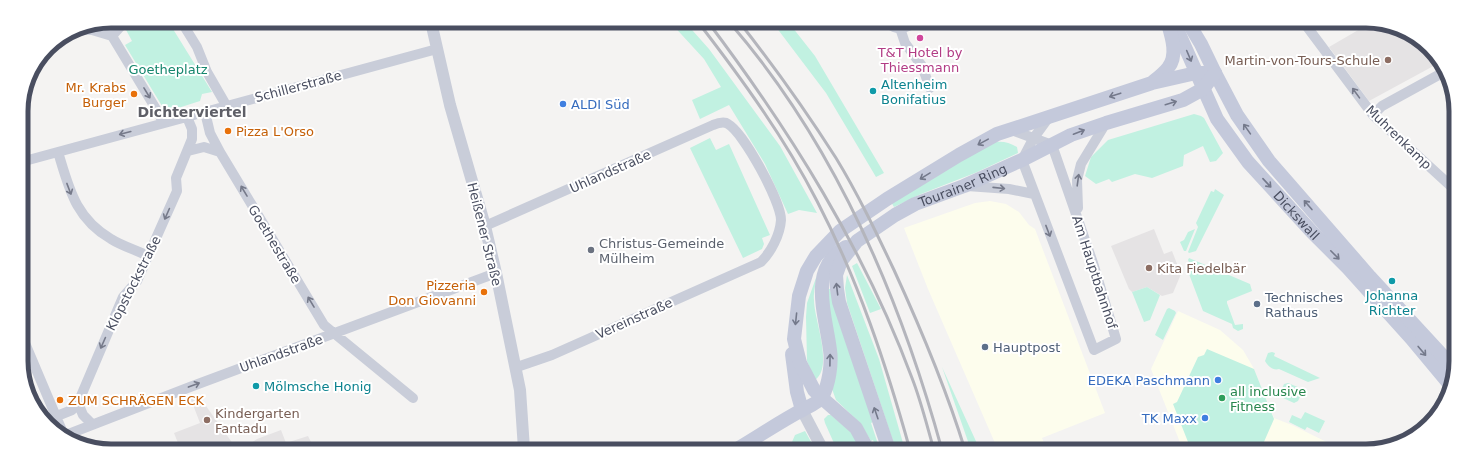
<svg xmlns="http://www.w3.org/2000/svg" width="1477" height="472" font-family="'DejaVu Sans',sans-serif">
<rect width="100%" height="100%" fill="#f4f3f2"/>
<path fill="#fdfded" d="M990,201l16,3 13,8 10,13 6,4 70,184 -63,25 5,12h-49l-70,-161 -24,-61 71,-25z
M1178,311l42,19 23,20 10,17 21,51 18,7 53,26 -162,-1 -32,-81z"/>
<path fill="#e5e3e4" d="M1357,24h32l39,24 11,15 -70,38 -40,-54 31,-18z
M1154,229l10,25 8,-3 9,23 -8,19 -11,3 -15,-9 -15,5 -3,-3 -18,-43z
M198,394l3,5 35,49h-56l-6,-15 26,-10 -10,-26z
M281,430l5,13 22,-7 6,12h-71l14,-9z"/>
<path fill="#c1f1e1" d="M137,21h31l44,71 -10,2 -2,7 -25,8 -13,-3 -37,-61 7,-4 -7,-13z
M670,22h15l24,27 71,97 37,67 -18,-3 -11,4 -23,-50 -36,-59 -29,14 -8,-19 29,-13 -17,-28z
M773,23h16l26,33 69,117 -8,4 -50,-84z
M1194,114l7,2 3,2 19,35 -7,8 -6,1 -7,-16 -19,9 -1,11 -31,12 -17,-4 -23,8 -3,-3 -13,5 -11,-8 6,-19 17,-17z
M710,138l6,12 13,-6 41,91 -8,3 2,6 -2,5 -19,9 -53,-110z
M994,142c9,-1 15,0 23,5l1,6 -43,20 -54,21 -27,13 -3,-5z
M1215,189l9,6 -28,56 -7,2 -1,-1 10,-25 -2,-4 15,-32 3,1z
M1195,229l-9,22h-2l-4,-9 4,-2 4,-8z
M1189,258l61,26 2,7 -25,10v2l8,22 8,-1v5l-5,2 -5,-3 -1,-4 -29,-13 -14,-37 3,-5 -4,-9z
M857,263l24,46 -11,4 -18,-47z
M817,275c-1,8 -4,17 -3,25 0,20 20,66 1,80l-8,-19 -1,-44 1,-14z
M847,275l32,84 26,91h-9l-49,-147 -2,-15z
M1147,287l13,8 -10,25 -6,2 -12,-30z
M826,289h4l7,27 36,106 -2,1 9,27h-3l-4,-10 -2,1 -10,-17 -25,-24 -4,-11z
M1169,308l6,3 1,2 -13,27 -8,-5 12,-26z
M1207,349l47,20 20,50 -14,32 -64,-1 -6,-3 -17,-43 4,-2 21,-45 6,-2z
M1272,352l3,1 -1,3 46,22 -12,4 -29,-13c-6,2 -11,-3 -14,-8l3,-8z
M942,367l38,83h-9z
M1288,383l12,5 2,5 -4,8 -4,2 -13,-6 -1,-4 4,-9z
M1305,412l20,9 -6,12 -12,-6 -2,3 -16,-8 3,-7 9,4z
M828,415h3l22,19 7,16h-23l-12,-27 -1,-4z
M805,431l10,18v1l-18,-1 -5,-7 3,-7z"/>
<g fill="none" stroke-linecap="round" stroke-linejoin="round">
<path stroke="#c9cdd9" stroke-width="10" d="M181,21l16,26 10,25 19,33
M1305,24l68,91 81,74
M900,28l5,15 17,23 8,22
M75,29l17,1 20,6
M112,36l47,78 4,9
M112,36l9,-10 9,-5
M205,112l5,21 10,19 104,173 89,73
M1373,115l9,-9 62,-34
M1009,129l43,16 41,118 23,76 -22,11 -72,-190 11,-21 16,-22
M188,151l16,-4 16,5
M58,152c11,36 17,66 53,87 11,7 25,11 37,17
M21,162l416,-113
M967,186l42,3 25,5
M1078,208l-1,-28 4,-16 25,-41
M485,226l228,-101c5,-2 11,-4 15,-1 16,9 53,78 53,96 -1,15 -10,32 -20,42l-209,93 -35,12
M22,336l41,97
M78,403l5,12 9,9
M57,416l15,-6 6,-7 45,-106 14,-16 40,-90 -1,-13 16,-39v-10l-5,-12
M66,435l124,-48 306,-114"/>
<path stroke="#c9cdd9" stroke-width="12" d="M431,22l19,83 35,121 11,47 24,117 4,59
M890,23c7,7 14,4 23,0
M802,410l21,40"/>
<g stroke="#c4c9db" stroke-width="14">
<path id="s1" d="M1173,24l4,5 40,90 31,43 64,70 36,36 63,70 40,48"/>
<path d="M1189,24l12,20 14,29 22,42 32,46 101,116 83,90"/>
<path d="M1154,81c5,-4 10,-8 14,-13 10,-12 4,-31 0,-44"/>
<path d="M792,354l5,38 5,18"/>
<path d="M737,449c22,-13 44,-28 67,-40 6,-3 15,-7 18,-12 7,-12 10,-34 8,-47 -4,-34 -23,-82 16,-103"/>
<path d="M868,450l-12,-22 -34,-30 -8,-8 -14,-27 -6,-24 5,-43 8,-25 9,-15 24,-25 47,-32 72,-44 38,-21 155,-51 44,-10h19"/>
<path id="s2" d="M889,450l-50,-148 -2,-13 -1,-14 5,-14 16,-20 38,-26 20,-11 49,-18 58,-26 49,-25 35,-12 77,-23 20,-11 12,-16"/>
</g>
<path stroke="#b4b5bc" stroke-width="3" d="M698,22c44,57 86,115 119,179 41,79 69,163 93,249
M708,22c83,110 156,227 204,356 9,23 15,48 22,72
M730,23c105,121 170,274 212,427
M740,23c34,43 66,88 96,135 22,36 40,74 58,112 27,59 52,118 71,180"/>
</g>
<defs><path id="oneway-shaft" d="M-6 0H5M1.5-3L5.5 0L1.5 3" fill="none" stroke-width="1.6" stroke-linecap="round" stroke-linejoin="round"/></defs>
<g stroke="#74798b">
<use href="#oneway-shaft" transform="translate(1189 56) rotate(67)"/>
<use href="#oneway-shaft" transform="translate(1115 95) rotate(162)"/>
<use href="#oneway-shaft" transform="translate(1171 103) rotate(-17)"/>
<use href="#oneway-shaft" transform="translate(1247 129) rotate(-125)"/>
<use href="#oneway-shaft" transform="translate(1079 132) rotate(-21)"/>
<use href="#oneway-shaft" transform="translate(983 142) rotate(151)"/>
<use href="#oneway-shaft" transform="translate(925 176) rotate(148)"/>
<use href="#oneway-shaft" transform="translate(1267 183) rotate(47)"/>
<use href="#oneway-shaft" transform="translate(1308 205) rotate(-131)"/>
<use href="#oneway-shaft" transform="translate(1335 255) rotate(45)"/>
<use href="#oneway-shaft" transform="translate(837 289) rotate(-97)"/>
<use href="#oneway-shaft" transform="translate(796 319) rotate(96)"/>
<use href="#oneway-shaft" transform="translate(1422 351) rotate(50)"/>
<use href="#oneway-shaft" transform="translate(830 360) rotate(-89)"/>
<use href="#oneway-shaft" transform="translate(876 413) rotate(-109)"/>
</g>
<g stroke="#767a8a">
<use href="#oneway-shaft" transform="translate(147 93) rotate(59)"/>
<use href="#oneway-shaft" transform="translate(1356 93) rotate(-126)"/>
<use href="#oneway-shaft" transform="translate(125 133) rotate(165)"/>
<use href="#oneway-shaft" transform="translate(1078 180) rotate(-82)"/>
<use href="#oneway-shaft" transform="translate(999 188) rotate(6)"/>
<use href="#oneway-shaft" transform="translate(69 189) rotate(69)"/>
<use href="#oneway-shaft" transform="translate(244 191) rotate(-121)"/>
<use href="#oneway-shaft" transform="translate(167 214) rotate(114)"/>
<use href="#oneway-shaft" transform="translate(1048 231) rotate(69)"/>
<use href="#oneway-shaft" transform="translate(311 302) rotate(-121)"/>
<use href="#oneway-shaft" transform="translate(103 343) rotate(114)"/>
<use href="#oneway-shaft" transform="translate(194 385) rotate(-20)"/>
</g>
<circle fill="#d1479c" stroke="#fff" stroke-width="1.5" cx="920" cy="38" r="4"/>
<g fill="#8d6e63" stroke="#fff" stroke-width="1.5">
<circle cx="1388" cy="60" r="4"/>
<circle cx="1149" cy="268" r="4"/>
<circle cx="207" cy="420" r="4"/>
</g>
<g fill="#0f9aa8" stroke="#fff" stroke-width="1.5">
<circle cx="873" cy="91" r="4"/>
<circle cx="1392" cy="281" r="4"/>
<circle cx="256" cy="386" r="4"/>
</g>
<g fill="#e8710a" stroke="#fff" stroke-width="1.5">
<circle cx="134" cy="94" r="4"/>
<circle cx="228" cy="131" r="4"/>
<circle cx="484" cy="292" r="4"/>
<circle cx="60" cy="400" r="4"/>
</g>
<g fill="#3f7fe0" stroke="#fff" stroke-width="1.5">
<circle cx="563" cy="104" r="4"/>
<circle cx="1218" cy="380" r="4"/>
<circle cx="1205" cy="418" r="4"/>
</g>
<circle fill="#6b7280" stroke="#fff" stroke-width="1.5" cx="591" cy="250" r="4"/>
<g fill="#5c6f8a" stroke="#fff" stroke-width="1.5">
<circle cx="1257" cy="304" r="4"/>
<circle cx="985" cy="347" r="4"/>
</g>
<circle fill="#2e9e5b" stroke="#fff" stroke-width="1.5" cx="1222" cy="398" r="4"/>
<g text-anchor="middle" stroke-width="4" stroke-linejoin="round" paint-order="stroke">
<g font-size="13" fill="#b23c85" stroke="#fff">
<text x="920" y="57">T&amp;T Hotel by<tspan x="920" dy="15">Thiessmann</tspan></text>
</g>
<g font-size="13" fill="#785e54" stroke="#fff" text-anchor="start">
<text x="1380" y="65" text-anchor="end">Martin-von-Tours-Schule</text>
<text x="1157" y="273">Kita Fiedelbär</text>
<text x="215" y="418">Kindergarten<tspan x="215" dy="15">Fantadu</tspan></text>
</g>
<g font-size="13" fill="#15866d" stroke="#fff">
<text x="168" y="74">Goetheplatz</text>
</g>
<g font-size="13" fill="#0d838f" stroke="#fff" text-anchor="start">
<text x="881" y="89">Altenheim<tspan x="881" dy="15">Bonifatius</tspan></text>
<text x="1392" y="300" text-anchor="middle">Johanna<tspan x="1392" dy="15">Richter</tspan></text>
<text x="264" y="391">Mölmsche Honig</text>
</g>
<g font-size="13" fill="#494e60" stroke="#fff">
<text transform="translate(298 86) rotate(-15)" y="5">Schillerstraße</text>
<text transform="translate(1399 137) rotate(44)" y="5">Muhrenkamp</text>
<text transform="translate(610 171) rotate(-24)" y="5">Uhlandstraße</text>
<text dy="5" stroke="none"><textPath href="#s2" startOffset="344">Tourainer Ring</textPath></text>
<text dy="5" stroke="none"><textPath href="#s1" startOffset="230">Dickswall</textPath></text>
<text transform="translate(485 234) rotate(76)" y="5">Heißener Straße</text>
<text transform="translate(275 244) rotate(59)" y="5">Goethestraße</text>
<text transform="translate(1095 272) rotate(72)" y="5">Am Hauptbahnhof</text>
<text transform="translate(133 283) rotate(-63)" y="5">Klopstockstraße</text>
<text transform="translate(634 318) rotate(-24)" y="5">Vereinstraße</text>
<text transform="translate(281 353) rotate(-20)" y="5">Uhlandstraße</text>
</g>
<g font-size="13" fill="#c56008" stroke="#fff" text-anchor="end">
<text x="126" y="92">Mr. Krabs<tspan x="126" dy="15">Burger</tspan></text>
<text x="236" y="136" text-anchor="start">Pizza L'Orso</text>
<text x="476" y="290">Pizzeria<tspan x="476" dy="15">Don Giovanni</tspan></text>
<text x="68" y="405" text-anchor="start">ZUM SCHRÄGEN ECK</text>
</g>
<g font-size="13" fill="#366cbe" stroke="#fff" text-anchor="end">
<text x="571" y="109" text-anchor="start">ALDI Süd</text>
<text x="1210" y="385">EDEKA Paschmann</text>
<text x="1197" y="423">TK Maxx</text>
</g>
<g font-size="13" fill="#5b616d" stroke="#fff" text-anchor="start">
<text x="599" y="248">Christus-Gemeinde<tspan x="599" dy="15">Mülheim</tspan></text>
</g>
<g font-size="13" fill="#4e5e75" stroke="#fff" text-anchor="start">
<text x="1265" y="302">Technisches<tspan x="1265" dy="15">Rathaus</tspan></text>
<text x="993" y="352">Hauptpost</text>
</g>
<g font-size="13" fill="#27864d" stroke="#fff" text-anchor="start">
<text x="1230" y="396">all inclusive<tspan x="1230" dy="15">Fitness</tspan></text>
</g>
<g font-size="14" font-weight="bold" fill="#5e5f67" stroke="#fff">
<text x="192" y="117">Dichterviertel</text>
</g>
</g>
<path d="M0 0H1477V472H0ZM111 28H1366A83 83 0 0 1 1449 111V361A83 83 0 0 1 1366 444H111A83 83 0 0 1 28 361V111A83 83 0 0 1 111 28Z" fill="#fff" fill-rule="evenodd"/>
<path fill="none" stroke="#494e60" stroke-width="5" d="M111 28H1366A83 83 0 0 1 1449 111V361A83 83 0 0 1 1366 444H111A83 83 0 0 1 28 361V111A83 83 0 0 1 111 28Z"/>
</svg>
